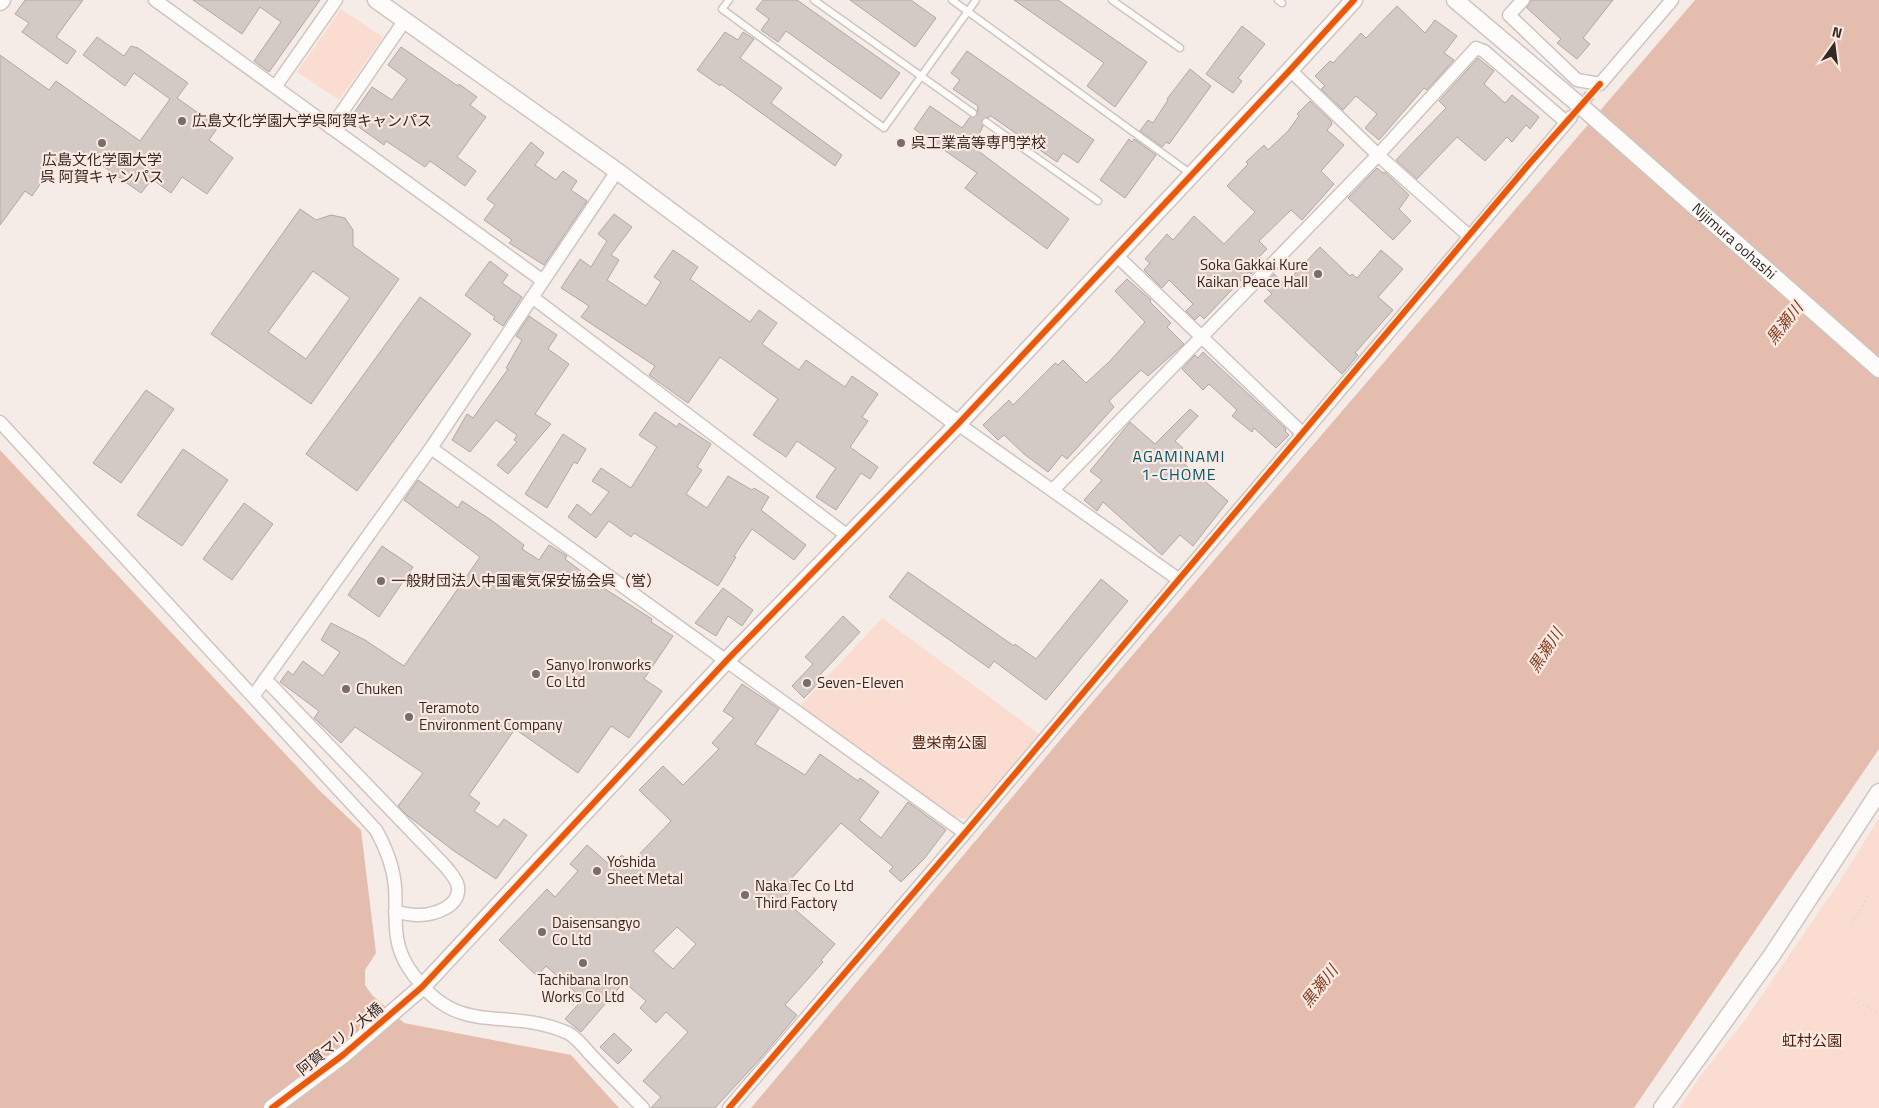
<svg xmlns="http://www.w3.org/2000/svg" width="1879" height="1108" font-family="'Titillium Web','Noto Sans JP',sans-serif">
<rect width="100%" height="100%" fill="#f6ece7"/>
<path fill="#fadcd0" d="M341,9l42,28 -44,63 -42,-28z
M882,618l160,118 -71,82h-21l-146,-108 -3,-5z
M1879,818v290h-200l22,-33 44,-55 95,-139z"/>
<path fill="#e5bdae" d="M1695,0h184v749l-245,359h-883l331,-394z
M0,450l319,340 42,40 15,123 -11,17v15l7,10 32,28 167,32 48,53h-619z"/>
<path fill="#d3c9c5" stroke="#b1a7a3" fill-rule="evenodd" d="M25,0h58l-27,37 20,14 -9,13 -45,-32 7,-9 -14,-9z
M193,0h127l-51,72 -15,-11 27,-39 -21,-15 -18,27z
M763,0h34l103,73 -19,26 -95,-68 -8,11 -17,-12 8,-11 -13,-10z
M850,0h61l25,18 -21,29z
M1014,0h44l89,62 -32,45 -28,-21 17,-23z
M1531,0h82l-30,38 7,6 -13,15 -20,-16 4,-4 -34,-31z
M1397,6l28,27 10,-13 22,16 -13,17 10,7 -27,30 -3,-2 -45,52 -14,-12 12,-14 -21,-18 -13,14 -22,-21 4,-3 -10,-10 15,-15 3,2 28,-30 5,5z
M1242,26l23,18 -27,34 4,3 -9,12 -27,-19z
M725,32l13,8 5,-8 11,7 -14,19 42,30 -11,15 71,52 -7,11 -114,-82 -1,2 -23,-16z
M97,37l27,19 7,-10 7,2 50,35 -11,15 41,29 -9,13 24,18 -26,36 -25,-17 -11,16 -19,-14 -11,14 -62,-44 -8,10 -9,-6 -30,43 -7,-5 -25,34v-170l49,35 7,-9 84,60 30,-42 -36,-26 -9,13 -42,-31z
M401,47l57,39 1,-2 18,13 -7,8 16,12 -29,40 19,14 -11,15 -35,-25 -5,6 -39,-26 -2,4 -35,-25 23,-33 20,13 15,-21 -19,-14z
M967,51l127,89 -16,23 -15,-10 -6,9 -66,-46 -9,4 1,6 -10,21 96,72 -22,30 -82,-61 12,-15 -63,-44 16,-23 32,22 8,-11 7,-2 1,-9 -25,-17 7,-9 -9,-7z
M1478,58l16,13 -10,13 21,19 7,-8 27,22 -9,12 -4,-4 -14,17 -5,-5 -22,24 -28,-24 -40,42 -21,-19 50,-52 -7,-7z
M1190,69l21,17 -42,58 -3,-2 -4,5 -22,-16 8,-11 5,3 15,-23 -1,-1z
M1310,101l21,20 1,3 -5,6 17,15 -23,26 13,13 -32,36 -11,-10 -32,31 8,8 -9,9 4,4 -11,12 -2,-2 -45,47 -4,-4 -5,5 -9,-9 7,-7 -24,-24 -7,8 -18,-18 6,-7 -5,-4 22,-25 6,6 21,-24 30,28 31,-32 -28,-26 21,-22 -2,-2 18,-17 4,5 20,-19 11,-15 -2,-2z
M1129,139l3,3 2,-3 22,16 -31,43 -25,-18z
M531,142l13,11 -9,12 21,15 7,-9 14,10 -6,9 16,11 -43,64 -35,-22 3,-3 -28,-20 11,-15 -8,-6z
M1377,168l6,5 2,-1 24,23 -10,14 12,12 -18,19 -45,-42z
M300,209l16,11 15,-5 14,3 8,12v16l46,33 -88,125 -100,-70zM313,271l37,27 -44,61 -38,-27z
M614,214l18,13 -21,28 8,5 -12,20 39,26 15,-24 -7,-5 19,-27 25,17 -8,12 60,43 9,-12 18,13 -15,21 37,26 7,-10 39,27 7,-11 26,18 -16,23 6,4 -18,26 28,20 -8,12 -9,-6 -25,37 -20,-13 20,-29 -39,-27 -11,16 -33,-22 25,-36 -58,-42 -32,46 -39,-28 6,-9 -74,-49 8,-11 -28,-18 19,-29 11,8 16,-26 -9,-7z
M1320,247l30,29 2,-2 5,4 24,-28 22,19 -25,28 15,13 -38,43 3,2 -16,19 -78,-73 8,-7 -9,-9 11,-11 11,10z
M490,261l18,14 -6,8 20,14 -19,29 -10,-7 2,-2 -30,-22z
M1127,279l24,21 -1,2 21,21 -4,4 17,17 -36,32 -7,-6 -32,31 5,6 -47,52 -5,-4 -14,17 -24,-18 -20,-19 -6,5 -15,-15 26,-25 4,5 42,-42 3,2 5,-5 23,23 23,-21 36,-40 -30,-31z
M420,297l51,37 -114,157 -51,-37z
M529,316l28,19 -9,14 21,15 -34,50 16,10 -43,50 -11,-9 20,-23 -3,-2 3,-5 -21,-15 -26,32 -18,-12 15,-26 6,4 35,-49 -2,-1 16,-28 -6,-4z
M1203,352l83,77 -1,2 4,4 -13,13 -22,-20 -2,4 -20,-16 5,-6 -28,-26 -6,6 -21,-21 13,-14 3,3z
M146,390l28,19 -53,74 -28,-20z
M1190,409l8,7 -23,25 8,7 -8,8 53,45 -35,45 -13,-11 -18,20 -59,-53 -6,9 -13,-11 18,-20 -12,-9 40,-49 25,22z
M655,412l22,15 2,-4 32,21 -14,23 5,3 -16,24 21,14 21,-32 24,14 2,-2 15,9 -8,13 45,35 -12,15 -42,-31 -18,27 2,1 -18,29 -84,-53 -3,4 -22,-16 -13,17 -28,-21 9,-13 14,11 18,-23 -17,-11 9,-13 30,20 26,-41 -18,-12z
M563,434l23,15 -9,15 -3,-2 -27,46 -22,-14z
M183,449l45,31 -46,66 -45,-31z
M418,480l40,28 4,-7 29,19 33,25 -2,4 17,11 10,-15 18,11 -2,3 37,28 50,32 -1,3 22,14 -29,43 18,12 -33,47 -18,-12 -33,47 -63,-44 -46,66 11,8 -6,8 24,16 6,-8 23,16 -31,44 -42,-28 -46,-35 -10,-10 25,-33 -68,-46 -14,16 -27,-25 5,-7 -39,-29 8,-11 5,4 10,-14 20,15 17,-24 -19,-12 10,-17 34,17 39,26 76,-109 -76,-57z
M244,503l29,21 -41,56 -29,-21z
M382,546l31,21 -34,50 -31,-22z
M908,572l106,74 1,-2 21,15 65,-80 27,22 -82,99 -52,-39 -5,7 -100,-71z
M723,588l30,22 -11,16 -14,-10 -12,20 -21,-13z
M843,616l17,16 -41,44 3,3 -18,19 -12,-12 21,-22 -8,-7z
M742,684l37,25 -24,35 50,31 15,-21 38,27 2,-3 19,14 -20,28 22,18 27,-36 38,28 -22,29 -23,23 -12,-11 4,-4 -52,-44 -50,56 5,5 -13,15 52,45 -14,16 2,2 -38,43 12,10 -37,44 -45,49h-64l10,-11 -18,-16 45,-49 -22,-20 -10,11 -16,-15 6,-7 -22,-19 -43,50 -16,-13 18,-20 -37,-33 -9,10 -38,-36 48,-51 8,8 23,-26 -8,-7 17,-19 24,21 11,-11 8,9 41,-43 -32,-31 24,-24 20,19 36,-36 -7,-6 22,-25 -11,-7zM677,927l19,17 -23,25 -20,-18z
M614,1033l18,17 -14,14 -18,-17z"/>
<g fill="none" stroke-linecap="round" stroke-linejoin="round">
<path stroke="#cfc5c0" stroke-width="12" stroke-dasharray="12 6" stroke-linecap="butt" d="M1575,112l15,-17"/>
<defs>
<path id="service" d="M729,0l-7,9 162,119 92,-128
M814,0l159,113
M952,0l239,174
M1112,0l68,48
M1278,0l4,3
M986,122l112,79"/>
<path id="minor" d="M155,0l388,281
M1523,0l-14,15 68,65 23,4 72,-84
M1290,70l88,85 91,81
M275,87l61,-87
M331,128l74,-108
M1116,255l186,178
M532,297l317,240
M0,422l376,408c10,18 17,35 19,56 2,30 -4,54 13,81 49,75 93,37 160,66 8,4 16,14 22,21 17,18 35,36 53,54
M958,424l220,155
M431,448l534,385
M1053,490l325,-335 98,-107 8,3 82,71
M265,679l181,188c4,6 11,12 12,20 2,20 -24,28 -40,28 -7,0 -15,-2 -23,-3
M254,695l177,-247 186,-277
M729,1108l236,-275 606,-716"/>
<g id="tertiary">
<path d="M376,0l241,171 341,253"/>
<path id="s1" d="M1455,0l135,114 289,255"/>
<path d="M0,2l2,-2"/>
<path d="M272,1108l71,-53 79,-68 305,-327 231,-236 332,-354 64,-70"/>
<path d="M1662,1108l110,-153 107,-163"/>
</g>
</defs>
<use href="#service" stroke="#cfc5c0" stroke-width="9"/>
<use href="#minor" stroke="#cfc5c0" stroke-width="15"/>
<use href="#tertiary" stroke="#cfc5c0" stroke-width="19"/>
<path stroke="#dcd9d8" stroke-width="3" stroke-dasharray="1 4" stroke-linecap="butt" d="M1852,923l16,-27
M1854,999l25,16"/>
<use href="#service" stroke="#fefcfb" stroke-width="6"/>
<use href="#minor" stroke="#fefcfb" stroke-width="12"/>
<use href="#tertiary" stroke="#fefcfb" stroke-width="16"/>
<defs>
<path id="cycleway" d="M272,1108l71,-53 79,-68 305,-327 231,-236 332,-354 64,-70
M729,1108l236,-275 565,-670 70,-79"/>
</defs>
<use href="#cycleway" stroke="#fce9e1" stroke-width="9"/>
<use href="#cycleway" stroke="#e8590c" stroke-width="6"/>
</g>
<g fill="#796d69" stroke="#fce9e1" stroke-width="2">
<circle cx="182" cy="121" r="5"/>
<circle cx="102" cy="143" r="5"/>
<circle cx="901" cy="143" r="5"/>
<circle cx="1318" cy="274" r="5"/>
<circle cx="381" cy="581" r="5"/>
<circle cx="536" cy="674" r="5"/>
<circle cx="807" cy="683" r="5"/>
<circle cx="346" cy="689" r="5"/>
<circle cx="409" cy="717" r="5"/>
<circle cx="597" cy="871" r="5"/>
<circle cx="745" cy="895" r="5"/>
<circle cx="542" cy="932" r="5"/>
<circle cx="583" cy="963" r="5"/>
</g>
<g text-anchor="middle" stroke-width="4.5" stroke-linejoin="round" paint-order="stroke">
<g font-size="15" fill="#352925" stroke="#fce9e1" text-anchor="start">
<text x="192" y="126">広島文化学園大学呉阿賀キャンパス</text>
<text x="911" y="148">呉工業高等専門学校</text>
<text x="102" y="165" text-anchor="middle">広島文化学園大学<tspan x="102" dy="17">呉 阿賀キャンパス</tspan></text>
<text x="1308" y="270" text-anchor="end">Soka Gakkai Kure<tspan x="1308" dy="17">Kaikan Peace Hall</tspan></text>
<text x="391" y="586">一般財団法人中国電気保安協会呉（営）</text>
<text x="546" y="670">Sanyo Ironworks<tspan x="546" dy="17">Co Ltd</tspan></text>
<text x="817" y="688">Seven-Eleven</text>
<text x="356" y="694">Chuken</text>
<text x="419" y="713">Teramoto<tspan x="419" dy="17">Environment Company</tspan></text>
<text x="607" y="867">Yoshida<tspan x="607" dy="17">Sheet Metal</tspan></text>
<text x="755" y="891">Naka Tec Co Ltd<tspan x="755" dy="17">Third Factory</tspan></text>
<text x="552" y="928">Daisensangyo<tspan x="552" dy="17">Co Ltd</tspan></text>
<text x="583" y="985" text-anchor="middle">Tachibana Iron<tspan x="583" dy="17">Works Co Ltd</tspan></text>
</g>
<g font-size="15" fill="#352925" stroke="#fce9e1">
<text dy="5" stroke="none"><textPath href="#s1" startOffset="369">Nijimura oohashi</textPath></text>
<text transform="translate(340 1039) rotate(-39)" y="5">阿賀マリノ大橋</text>
</g>
<g font-size="15" fill="#4c1c08" stroke="#fce9e1">
<text x="949" y="748">豊栄南公園</text>
<text x="1812" y="1046">虹村公園</text>
</g>
<g font-size="16" font-style="italic" fill="#7f3d23" stroke="#fce9e1">
<text transform="translate(1784 323) rotate(-52)" y="6">黒瀬川</text>
<text transform="translate(1545 650) rotate(-57)" y="6">黒瀬川</text>
<text transform="translate(1319 986) rotate(-52)" y="6">黒瀬川</text>
</g>
<g font-size="16" letter-spacing="1" fill="#005a70" stroke="#fce9e1">
<text x="1179" y="462">AGAMINAMI<tspan x="1179" dy="18">1-CHOME</tspan></text>
</g>
</g>
<g transform="translate(1834 45) rotate(14)" stroke="#fce9e1" stroke-width="4" paint-order="stroke">
<path d="M0-4L9 19L0 12L-9 19Z" fill="#352925"/>
<text y="-8" font-size="14" font-weight="bold" text-anchor="middle" fill="#352925">N</text>
</g>
</svg>
